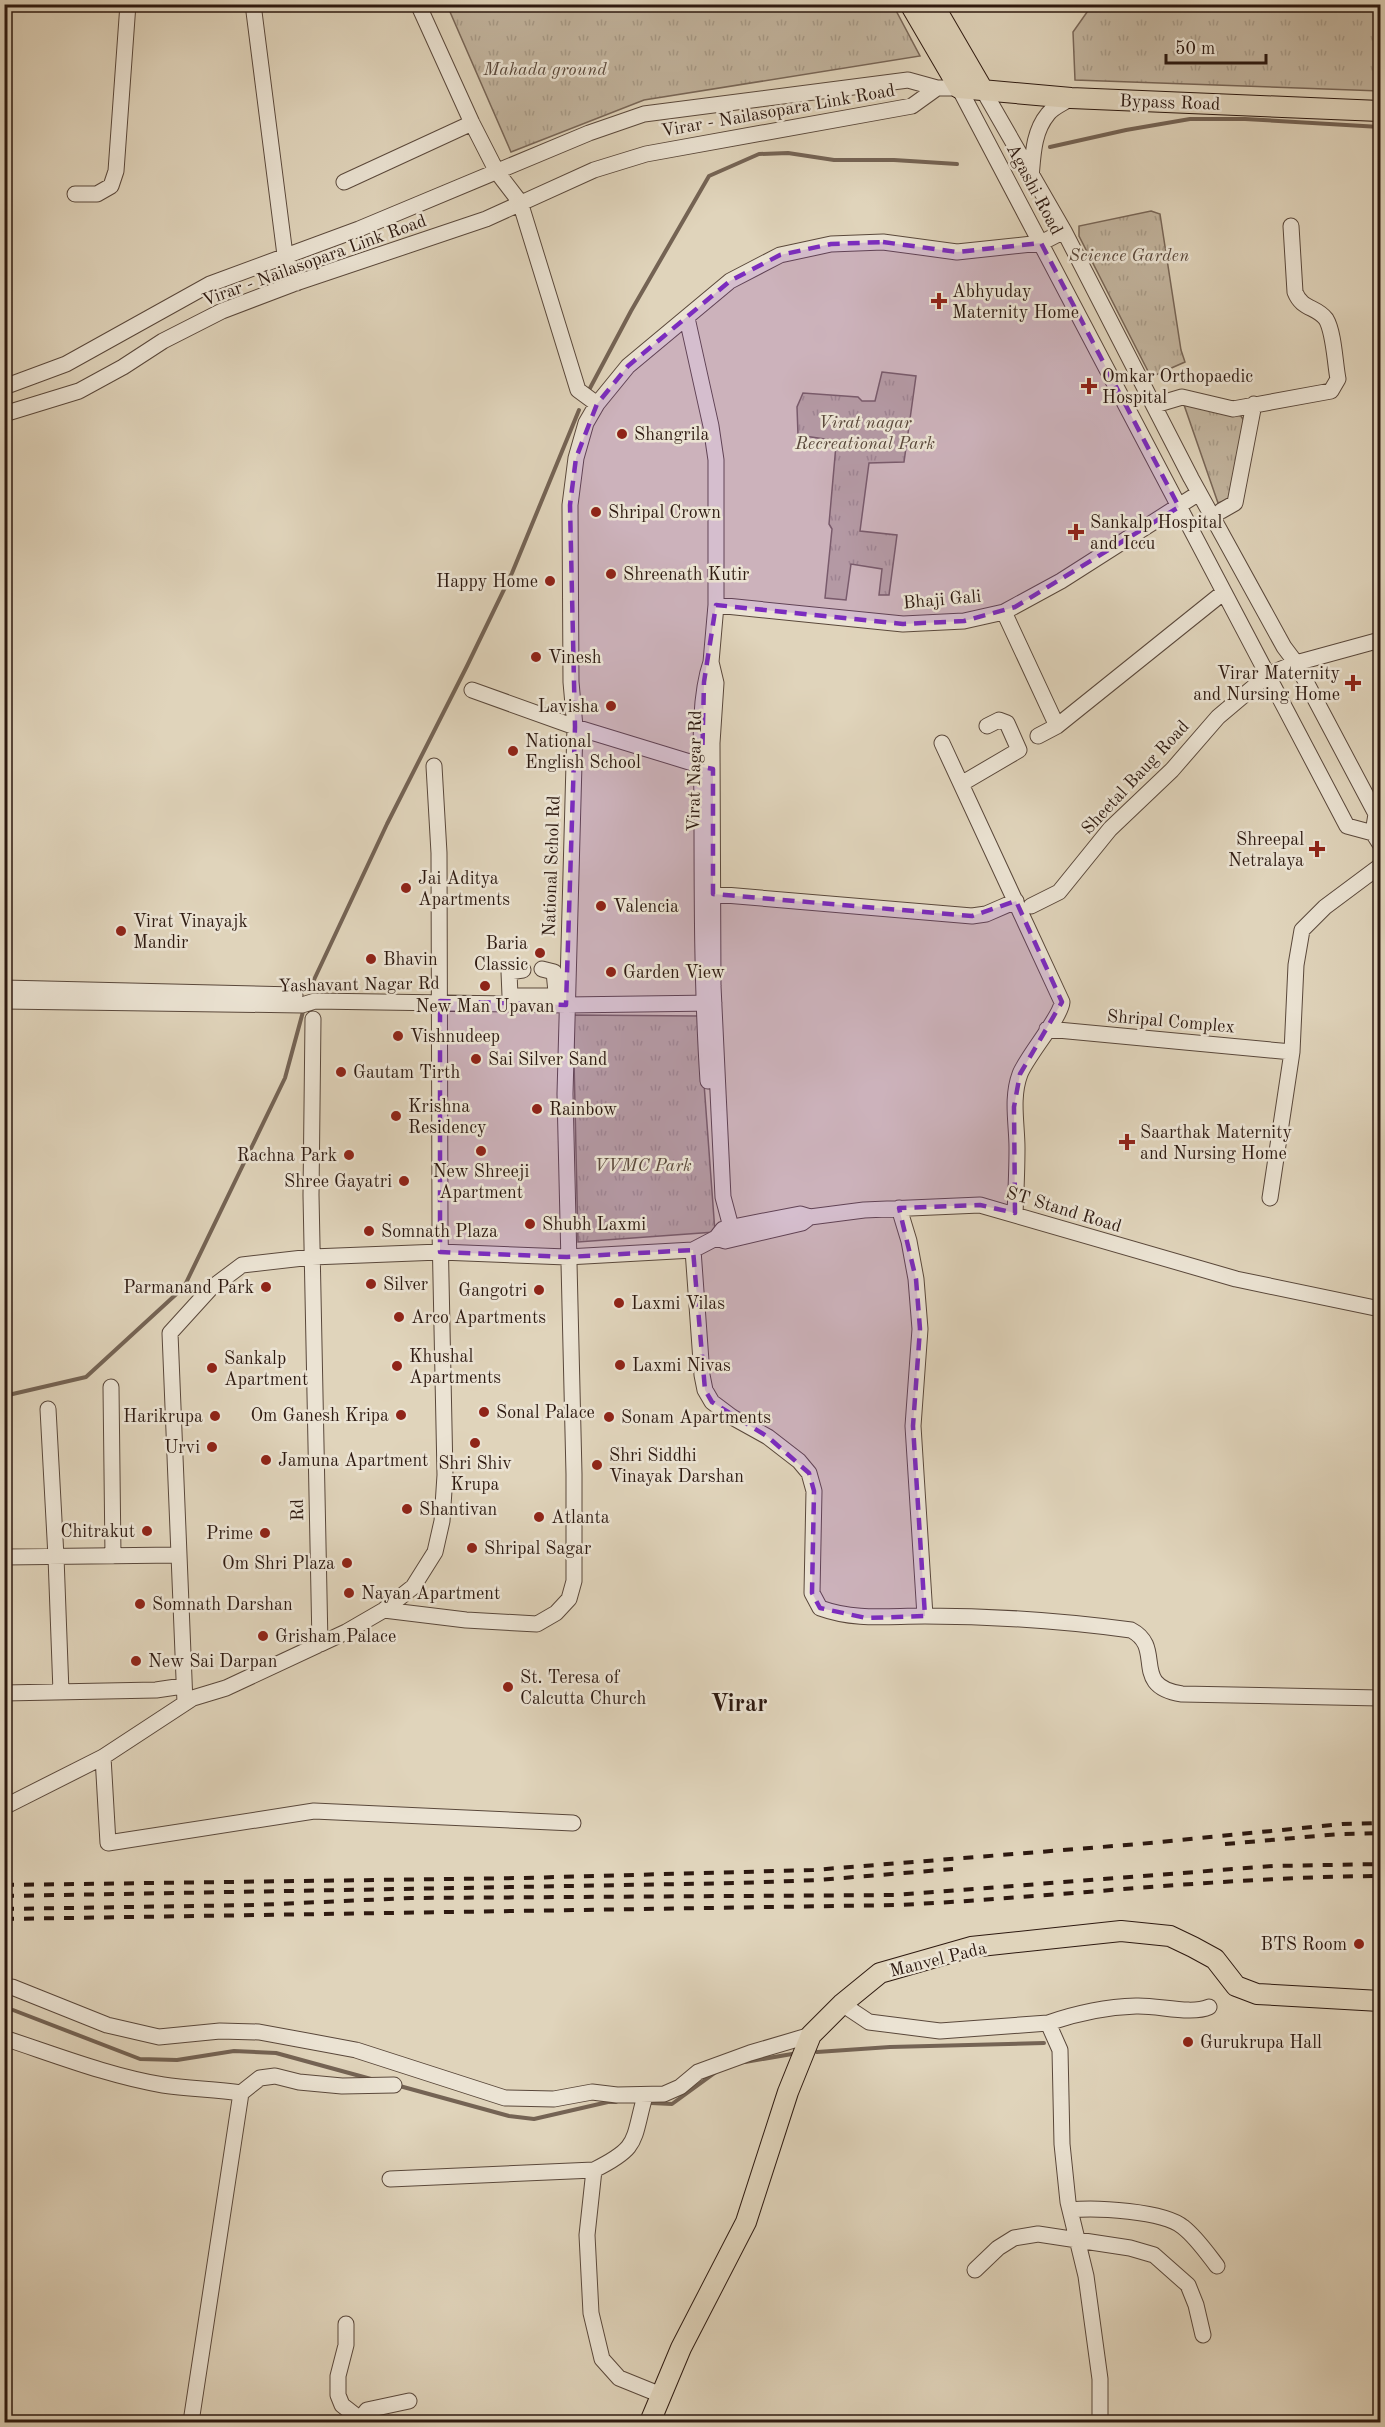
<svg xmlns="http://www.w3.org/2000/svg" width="1385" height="2427" font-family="'Old Standard TT',serif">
<defs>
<pattern id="grass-tufts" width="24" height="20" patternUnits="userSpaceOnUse" patternTransform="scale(1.5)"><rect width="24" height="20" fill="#c2b49e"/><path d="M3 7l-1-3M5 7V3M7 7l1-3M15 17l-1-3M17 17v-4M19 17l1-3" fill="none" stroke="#a79a87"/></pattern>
</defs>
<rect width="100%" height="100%" fill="#e0d4bb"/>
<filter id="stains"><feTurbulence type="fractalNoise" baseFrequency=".00333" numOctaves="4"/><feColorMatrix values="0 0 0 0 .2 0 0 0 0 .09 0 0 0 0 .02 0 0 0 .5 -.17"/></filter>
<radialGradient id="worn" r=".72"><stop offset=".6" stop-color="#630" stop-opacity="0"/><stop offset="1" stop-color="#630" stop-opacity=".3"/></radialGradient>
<path fill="url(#grass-tufts)" stroke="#786657" stroke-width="1.5" d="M447,5h446l27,51 -276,44 -133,52z
M1092,5h288v86l-305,-11 -2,-48z
M1151,211l9,3 21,136 4,12 -34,15 -72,-141v-10z
M882,372l34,4 -12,86 -35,1 -9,68 37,4 -8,60h-10l3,-26 -31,-5 -5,36 -21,-2 7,-69 -3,-5 7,-79 -5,-5 -33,-5 -1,-28 6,-14 55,4 4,4h13z
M1182,399l59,17 5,8 -16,75 -12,4z
M573,1015l126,1 16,216 -137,10z"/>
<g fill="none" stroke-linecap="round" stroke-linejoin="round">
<path stroke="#746354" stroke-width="4" d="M1050,147l76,-17 64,-11h55l135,8
M589,390l42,-79 78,-135 50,-22 29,-1 46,7h60l63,4
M312,984l75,-160 80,-158 45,-93 67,-163
M4,1396l82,-19 98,-90 101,-209 19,-70
M13,2010l127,49 37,1 57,-9 42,2 95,26
M817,2052l73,-5 154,-4
M745,2062l47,-8
M396,2085l113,31 25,3 74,-17h8
M651,2103l21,1 44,-32"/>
<defs>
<path id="minor" d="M253,4l32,251 12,28
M418,4l54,119 25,49 23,30 58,188 19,14
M983,90l81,141 127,247 93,169 12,16 80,151 -3,19 7,11
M1031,178c2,-22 2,-46 17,-64 5,-7 16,-11 23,-16
M344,182l128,-59
M75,194h22l14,-8 5,-15 12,-167
M687,318l24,108 5,34v145l-5,57 5,21 -4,60 1,243 10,211 11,41
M4,387l62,-23 144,-80 149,-55 230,-96 55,-19 264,-34 29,8h22l388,738 26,7
M1155,405l27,-8 51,12 98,-18 7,-12c-3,-15 -4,-47 -12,-60 -10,-13 -24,-9 -31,-27l-4,-66
M4,414l75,-23 44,-24 40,-26 59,-30 71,-27 193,-65 108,-49 52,-16 266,-48 25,-18
M1221,511l14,-8 19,-99
M716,605l187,19 61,-3 40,-9 57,-31 138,-88
M1004,612l53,114
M472,690l103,37 134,41
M1038,736l19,-10 167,-134
M942,743l120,259c-1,15 -35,54 -42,72 -9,24 -3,50 -3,74 0,22 -1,44 -2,65
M961,784l58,-34 -12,-27 -8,-3 -12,6
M713,894l259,22 14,-2 30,-13
M1031,906l28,-14 51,-63 62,-59 46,-53 51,-43 27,-11 84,-23
M523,970l-14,2 1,24h43l3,-4 -2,-20 -12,-3
M4,988l291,7
M4,1001l298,4 13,-4 251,4 148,-2
M313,1019l-2,176 9,449
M1047,1029l245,23
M708,1081c-6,-92 -6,-183 -6,-274 0,-44 -5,-104 9,-145
M1270,1198l22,-146 4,-87 6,-35 23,-23 55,-41
M899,1208l10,33 7,38 4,50 -7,97 12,190
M810,1217l-8,6 -77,18 -9,-3 7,-9 77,-15 10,3 54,-7 116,-5 256,74 144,30
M693,1250l9,125 3,15 7,12 20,15 36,20 31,24 10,12 5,18 -2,102 8,15c36,13 67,8 105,8 68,0 139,5 206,14 35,18 -2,56 51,64l198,4
M111,1387l2,169
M48,1409l8,148 5,135
M4,1557l174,-2
M384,1610l82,10 71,4 19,-11 13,-14 5,-18v-107l-9,-380 10,-367 -4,-45 -1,-177 6,-47 10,-35 11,-19 31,-38 102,-85 50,-26 51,-11 52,-2 74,10 84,-9 23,-12
M4,1693l152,-3 27,-4
M185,1703l-15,-370 40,-44 32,-24 70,-8 128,-5 127,5 126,-7 23,-12
M103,1757l5,86 206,-32 259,12
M4,1807l99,-50 90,-59 33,-10 120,-56 38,-22 29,-23 22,-35 7,-31 3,-46 -5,-245 -1,-377 -5,-87
M12,1987l95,38 52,12 61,-6 39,1 97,18 149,48 49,1 38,-7 25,3 47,-1 16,-7 18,-15 52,-19 61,-18
M842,2004l27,18 71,9 108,-8 12,27 2,94 6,58 18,74 14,103v43
M1048,2023c29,-10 57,-16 88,-17 22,-1 55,9 73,1
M4,2038c52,17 105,38 159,47 26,4 52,4 78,8
M594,2170l-7,65 4,78 11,46 17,19 42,17
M390,2179l204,-9c46,-23 38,-28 51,-74
M1070,2210c25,-3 94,1 113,17 13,10 24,26 34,39
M975,2270l23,-22 16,-10 24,-4 92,14 24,7 34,30 8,20 7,30
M346,2324v21l-8,31v19l4,10 18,14
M191,2422l50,-329 19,-15 15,-2 24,6 43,4 52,-1
M360,2422v-3l7,-9 42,-9"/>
<path id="major" d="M910,4l49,84 112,10 309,13
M933,4l50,86
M650,2422l31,-74 65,-126 42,-130 23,-57 31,-31 38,-31 91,-26 150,-16 49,5 23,11 22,12 21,27 21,8 123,7"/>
</defs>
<use href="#minor" stroke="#5a483b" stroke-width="17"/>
<use href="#major" stroke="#2d1910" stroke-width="22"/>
<use href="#minor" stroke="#ebe3d3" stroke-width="15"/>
<use href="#major" stroke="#e0d4bb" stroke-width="20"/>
<path stroke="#2d1910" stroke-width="4" stroke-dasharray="10 10" stroke-linecap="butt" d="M1225,1844l115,-10 40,-1
M4,1885l518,-7 291,-8 326,-26 203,-20 38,-1
M4,1896l736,-13 78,-3 135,-11
M4,1909l251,-4 156,-7 484,-3 378,-29 107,-2
M4,1919l894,-14c161,-8 321,-28 482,-29"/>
</g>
<path fill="#7b2cbf" fill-opacity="0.2" stroke="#7b2cbf" stroke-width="4.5" stroke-dasharray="12 8" stroke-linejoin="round" d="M883,242l74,10 84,-9 138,264 -164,100 -51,14 -61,3 -187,-19 -12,77 -2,85 11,2v125l259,22 44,-15 46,101 -42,72 -6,33 1,106 -35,-8 -81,3 17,71 4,50 -7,97 12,190 -59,2 -46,-10 -8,-15 2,-102 -5,-18 -41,-36 -56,-35 -7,-12 -12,-140 -126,7 -127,-5v-251l126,4 9,-278 -5,-222 6,-47 21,-54 31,-38 102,-85 50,-26 51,-11z"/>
<g fill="#8f2418" stroke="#ebe3d3" stroke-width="2">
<path d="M936 292h6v6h6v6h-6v6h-6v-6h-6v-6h6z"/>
<path d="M1086 377h6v6h6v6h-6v6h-6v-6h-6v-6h6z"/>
<circle cx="622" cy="434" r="6"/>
<circle cx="596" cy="512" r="6"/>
<path d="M1073 523h6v6h6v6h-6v6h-6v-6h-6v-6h6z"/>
<circle cx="611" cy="574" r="6"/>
<circle cx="550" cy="581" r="6"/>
<circle cx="536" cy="657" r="6"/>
<path d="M1350 674h6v6h6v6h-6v6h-6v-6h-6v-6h6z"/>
<circle cx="611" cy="706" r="6"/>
<circle cx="513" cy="751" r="6"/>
<path d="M1314 840h6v6h6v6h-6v6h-6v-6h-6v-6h6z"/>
<circle cx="406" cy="888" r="6"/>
<circle cx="601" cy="906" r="6"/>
<circle cx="121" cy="931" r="6"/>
<circle cx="540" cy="953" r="6"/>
<circle cx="371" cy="959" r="6"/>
<circle cx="611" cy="972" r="6"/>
<circle cx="485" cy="986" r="6"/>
<circle cx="398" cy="1036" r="6"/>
<circle cx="476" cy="1059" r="6"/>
<circle cx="341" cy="1072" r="6"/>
<circle cx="537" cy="1109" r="6"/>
<circle cx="396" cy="1116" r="6"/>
<path d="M1124 1133h6v6h6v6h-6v6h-6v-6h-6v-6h6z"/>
<circle cx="481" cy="1151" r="6"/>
<circle cx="349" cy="1155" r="6"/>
<circle cx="404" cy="1181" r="6"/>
<circle cx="530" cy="1224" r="6"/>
<circle cx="369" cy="1231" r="6"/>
<circle cx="371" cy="1284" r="6"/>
<circle cx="266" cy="1287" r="6"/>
<circle cx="539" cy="1290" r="6"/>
<circle cx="619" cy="1303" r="6"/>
<circle cx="399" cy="1317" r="6"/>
<circle cx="620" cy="1365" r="6"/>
<circle cx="397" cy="1366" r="6"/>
<circle cx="212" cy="1368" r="6"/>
<circle cx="484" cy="1412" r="6"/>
<circle cx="401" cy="1415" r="6"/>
<circle cx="215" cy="1416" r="6"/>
<circle cx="609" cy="1417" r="6"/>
<circle cx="475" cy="1443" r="6"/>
<circle cx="212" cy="1447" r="6"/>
<circle cx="266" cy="1460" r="6"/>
<circle cx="597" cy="1465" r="6"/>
<circle cx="407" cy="1509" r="6"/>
<circle cx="539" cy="1517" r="6"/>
<circle cx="147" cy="1531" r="6"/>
<circle cx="265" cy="1533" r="6"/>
<circle cx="472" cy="1548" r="6"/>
<circle cx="347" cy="1563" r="6"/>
<circle cx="349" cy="1593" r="6"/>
<circle cx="140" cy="1604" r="6"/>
<circle cx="263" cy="1636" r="6"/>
<circle cx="136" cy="1661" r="6"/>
<circle cx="508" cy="1687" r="6"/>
<circle cx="1359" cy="1944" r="6"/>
<circle cx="1188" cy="2042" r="6"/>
</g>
<g text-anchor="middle" stroke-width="5" stroke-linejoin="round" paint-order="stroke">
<g font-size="18" font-style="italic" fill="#5a483b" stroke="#ebe3d3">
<text x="545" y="75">Mahada ground</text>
<text x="1129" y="261">Science Garden</text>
<text x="865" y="428">Virat nagar<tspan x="865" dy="21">Recreational Park</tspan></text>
<text x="643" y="1171">VVMC Park</text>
</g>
<g font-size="18" fill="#2d1910" stroke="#ebe3d3">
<text transform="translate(1170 102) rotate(2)" y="6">Bypass Road</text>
<text transform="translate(778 110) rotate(-10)" y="6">Virar - Nailasopara Link Road</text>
<text transform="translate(1035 189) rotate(62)" y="6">Agashi Road</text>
<text transform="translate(314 260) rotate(-20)" y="6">Virar - Nailasopara Link Road</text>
<text transform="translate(942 599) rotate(-5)" y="6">Bhaji Gali</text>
<text transform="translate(694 771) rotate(-89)" y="6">Virat Nagar Rd</text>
<text transform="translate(1135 777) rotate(-47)" y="6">Sheetal Baug Road</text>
<text transform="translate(551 866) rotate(-88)" y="6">National Schol Rd</text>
<text transform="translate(359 984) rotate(-1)" y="6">Yashavant Nagar Rd</text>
<text transform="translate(1171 1021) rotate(5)" y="6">Shripal Complex</text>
<text transform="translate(1064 1209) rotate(17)" y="6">ST Stand Road</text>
<text transform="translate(297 1510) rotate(-91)" y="6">Rd</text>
<text transform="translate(938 1959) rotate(-14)" y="6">Manvel Pada</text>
</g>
<g font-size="18" fill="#2d1910" stroke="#ebe3d3" text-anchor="start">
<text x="952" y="297">Abhyuday<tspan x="952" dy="21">Maternity Home</tspan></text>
<text x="1102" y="382">Omkar Orthopaedic<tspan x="1102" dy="21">Hospital</tspan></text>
<text x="634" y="440">Shangrila</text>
<text x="608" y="518">Shripal Crown</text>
<text x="1090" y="528">Sankalp Hospital<tspan x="1090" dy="21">and Iccu</tspan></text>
<text x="623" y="580">Shreenath Kutir</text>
<text x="538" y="587" text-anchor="end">Happy Home</text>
<text x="548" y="663">Vinesh</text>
<text x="1340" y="679" text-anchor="end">Virar Maternity<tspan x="1340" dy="21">and Nursing Home</tspan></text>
<text x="599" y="712" text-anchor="end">Lavisha</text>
<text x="525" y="747">National<tspan x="525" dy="21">English School</tspan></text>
<text x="1304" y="845" text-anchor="end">Shreepal<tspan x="1304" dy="21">Netralaya</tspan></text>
<text x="418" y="884">Jai Aditya<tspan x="418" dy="21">Apartments</tspan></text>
<text x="613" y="912">Valencia</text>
<text x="133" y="927">Virat Vinayajk<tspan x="133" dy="21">Mandir</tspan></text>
<text x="528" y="949" text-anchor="end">Baria<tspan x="528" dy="21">Classic</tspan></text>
<text x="383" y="965">Bhavin</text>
<text x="623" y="978">Garden View</text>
<text x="485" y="1012" text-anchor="middle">New Man Upavan</text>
<text x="410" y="1042">Vishnudeep</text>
<text x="488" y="1065">Sai Silver Sand</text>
<text x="353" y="1078">Gautam Tirth</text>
<text x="408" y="1112">Krishna<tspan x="408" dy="21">Residency</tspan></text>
<text x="549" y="1115">Rainbow</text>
<text x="1140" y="1138">Saarthak Maternity<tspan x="1140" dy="21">and Nursing Home</tspan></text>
<text x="337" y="1161" text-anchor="end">Rachna Park</text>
<text x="481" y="1177" text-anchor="middle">New Shreeji<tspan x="481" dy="21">Apartment</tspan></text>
<text x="392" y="1187" text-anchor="end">Shree Gayatri</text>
<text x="542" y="1230">Shubh Laxmi</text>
<text x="381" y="1237">Somnath Plaza</text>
<text x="383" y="1290">Silver</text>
<text x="254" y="1293" text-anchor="end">Parmanand Park</text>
<text x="527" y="1296" text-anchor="end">Gangotri</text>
<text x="631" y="1309">Laxmi Vilas</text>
<text x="411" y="1323">Arco Apartments</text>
<text x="409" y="1362">Khushal<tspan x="409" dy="21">Apartments</tspan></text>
<text x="224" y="1364">Sankalp<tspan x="224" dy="21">Apartment</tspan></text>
<text x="632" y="1371">Laxmi Nivas</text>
<text x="496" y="1418">Sonal Palace</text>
<text x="389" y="1421" text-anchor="end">Om Ganesh Kripa</text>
<text x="203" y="1422" text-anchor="end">Harikrupa</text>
<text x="621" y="1423">Sonam Apartments</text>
<text x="200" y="1453" text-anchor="end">Urvi</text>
<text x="609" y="1461">Shri Siddhi<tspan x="609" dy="21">Vinayak Darshan</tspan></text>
<text x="278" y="1466">Jamuna Apartment</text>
<text x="475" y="1469" text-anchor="middle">Shri Shiv<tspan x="475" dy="21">Krupa</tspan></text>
<text x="419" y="1515">Shantivan</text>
<text x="551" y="1523">Atlanta</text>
<text x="135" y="1537" text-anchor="end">Chitrakut</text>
<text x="253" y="1539" text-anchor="end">Prime</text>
<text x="484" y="1554">Shripal Sagar</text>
<text x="335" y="1569" text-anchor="end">Om Shri Plaza</text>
<text x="361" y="1599">Nayan Apartment</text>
<text x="152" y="1610">Somnath Darshan</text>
<text x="275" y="1642">Grisham Palace</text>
<text x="148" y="1667">New Sai Darpan</text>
<text x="520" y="1683">St. Teresa of<tspan x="520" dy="21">Calcutta Church</tspan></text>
<text x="1347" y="1950" text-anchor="end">BTS Room</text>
<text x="1200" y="2048">Gurukrupa Hall</text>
</g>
<g font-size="24" font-weight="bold" fill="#2d1910" stroke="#ebe3d3">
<text x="739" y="1711">Virar</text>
</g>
</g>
<rect width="1385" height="2427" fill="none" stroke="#e0d4bb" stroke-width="24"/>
<rect x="6" y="6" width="1373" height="2415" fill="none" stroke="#2d1910" stroke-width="3"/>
<rect x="12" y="12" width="1361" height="2403" fill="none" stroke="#2d1910" stroke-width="1.5"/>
<path d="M1166 54v9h100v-9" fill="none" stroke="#2d1910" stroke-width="3"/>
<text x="1175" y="54" font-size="18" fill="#2d1910" stroke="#ebe3d3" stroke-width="4.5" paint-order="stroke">50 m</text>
<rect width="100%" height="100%" filter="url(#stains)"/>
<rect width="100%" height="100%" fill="url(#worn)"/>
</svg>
